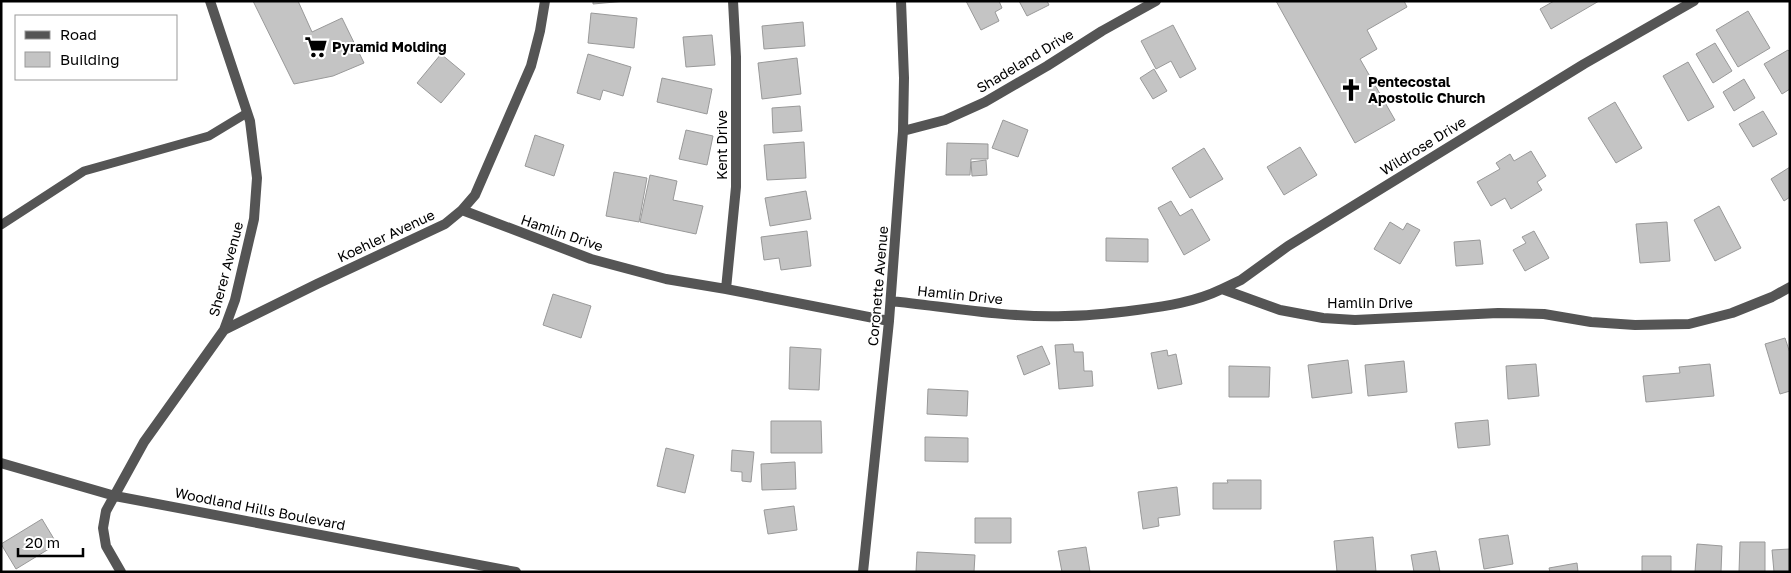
<svg xmlns="http://www.w3.org/2000/svg" width="1791" height="573" font-family="'Golos Text',sans-serif">
<rect width="100%" height="100%" fill="#fff"/>
<path fill="#c4c4c4" stroke="#999" d="M253,1h45l14,31 30,-14 22,45 -31,13 -39,8z
M593,1h33l-33,3z
M966,1h33l3,7 -7,4 4,9 -18,9z
M1019,1h28l2,4 -22,11z
M1276,1h128l3,6 -40,23 10,19 -17,10 35,61 -40,23z
M1554,1h45l-48,28 -11,-20z
M1748,11l22,37 -32,19 -22,-37z
M591,13l46,5 -3,30 -46,-5z
M803,22l2,24 -41,3 -2,-23z
M1173,25l23,44 -16,9 -9,-17 -15,8 -15,-28z
M712,35l3,30 -29,2 -3,-30z
M1715,43l17,28 -19,12 -17,-29z
M1788,50l2,2v37l-8,5 -18,-30z
M441,54l24,20 -24,29 -24,-20z
M588,54l43,13 -8,29 -20,-6 -3,10 -23,-7z
M797,58l4,36 -39,5 -4,-36z
M1688,62l26,45 -26,14 -25,-45z
M1154,69l13,22 -14,8 -13,-21z
M662,78l50,11 -5,25 -50,-12z
M1744,79l11,19 -21,13 -11,-19z
M1615,102l27,46 -26,15 -28,-45z
M800,106l2,25 -29,2 -1,-25z
M1763,111l14,23 -24,13 -14,-23z
M1003,120l25,10 -10,27 -26,-9z
M686,130l27,6 -6,29 -28,-6z
M535,135l29,10 -10,31 -29,-10z
M804,142l2,36 -39,2 -3,-35z
M947,143l41,1v15h-17l-1,16h-24z
M1300,147l17,28 -33,20 -17,-28z
M1204,148l19,31 -33,19 -18,-30z
M1531,151l15,25 -9,6 5,8 -31,19 -6,-11 -14,8 -14,-24 23,-13 -4,-6 14,-9 4,7z
M986,160l1,15 -15,1 -1,-14z
M1790,167v30l-6,4 -13,-22z
M614,172l33,6 -8,44 -33,-6z
M650,175l27,6 -4,19 30,6 -7,28 -56,-12z
M806,191l5,28 -41,7 -5,-28z
M1171,201l9,15 12,-7 18,31 -26,15 -26,-47z
M1719,206l22,42 -26,13 -21,-41z
M1390,222l13,8 4,-7 13,7 -20,34 -26,-15z
M1667,222l3,39 -30,2 -4,-39z
M807,231l4,35 -30,4 -2,-12 -15,2 -3,-23z
M1534,231l15,27 -24,13 -12,-21 13,-7 -4,-6z
M1106,238l42,1v23l-42,-1z
M1480,240l3,24 -27,2 -2,-24z
M553,294l38,12 -10,32 -38,-13z
M1785,338l5,15v38l-10,3 -15,-50z
M1073,344l1,8h9l1,19h8l1,15 -34,3 -4,-44z
M1042,346l8,18 -26,11 -7,-19z
M790,347l31,2 -2,41 -30,-1z
M1167,350l1,6 8,-2 6,30 -24,5 -7,-36z
M1348,360l4,33 -40,5 -4,-33z
M1404,361l3,31 -39,4 -3,-31z
M1536,364l3,32 -31,3 -2,-33z
M1710,364l4,32 -68,6 -3,-26 37,-3 -1,-6z
M1229,366l41,1 -1,30h-40z
M928,389l40,2 -1,25 -40,-2z
M1488,420l2,25 -32,3 -3,-25z
M771,421h50l1,32h-51z
M925,437l43,1v24l-43,-1z
M666,448l28,7 -9,38 -28,-7z
M732,450l22,2 -3,30 -9,-1v-9l-11,-1z
M795,462l1,27 -34,1 -1,-26z
M1227,480h34v29h-48v-26h15z
M1177,487l3,28 -22,3 1,8 -16,3 -5,-37z
M794,506l3,24 -29,4 -4,-24z
M975,518h36v25h-36z
M42,519l15,25 -41,25 -15,-25z
M1508,535l5,29 -29,5 -5,-30z
M1373,537l3,35h-39l-3,-31z
M1740,542h25v30h-26z
M1697,544l25,2 -1,26h-26z
M1086,547l4,25h-28l-4,-21z
M1790,549v23h-16l-2,-22z
M1436,551l4,21h-26l-3,-17z
M917,552l58,3 -1,17h-58z
M1642,556h29v16h-29z
M1577,563l1,9h-28l-1,-4z"/>
<g fill="none" stroke-linecap="round" stroke-linejoin="round">
<path stroke="#555" stroke-width="9" d="M1,225l83,-54 125,-35 38,-23"/>
<path stroke="#555" stroke-width="10" d="M903,131l42,-11 40,-18 62,-36 55,-35 54,-30
M462,210l129,49 75,20 60,10 163,32
M726,289l10,-102v-130l-3,-56
M1222,289l19,-9 47,-34 296,-182 110,-63
M891,301c57,6 116,17 174,15 24,0 48,-3 72,-6 30,-4 58,-8 85,-21l58,21 43,8 32,2 143,-7 46,1 47,8 44,3 54,-1 43,-11 40,-16 18,-10
M224,330l93,-46 128,-60 17,-14 13,-15 56,-129 9,-35 5,-30
M1,463l114,33 401,76
M121,572l-15,-26 -3,-18 3,-17 38,-69 80,-112 11,-30 19,-81 3,-41 -7,-57 -40,-120
M863,572l26,-251 14,-190 1,-53 -3,-77"/>
</g>
<defs>
<symbol id="supermarket-bare" viewBox="-9 -9 18 18"><path d="M-6-5.5h2.5l.6 2H6L4.5 2H-2.5L-4.4-4H-6ZM-1.5 3.2a1.3 1.3 0 1 0 .1 0ZM3 3.2a1.3 1.3 0 1 0 .1 0Z" fill="#000" stroke="#fff" stroke-width="2.5" paint-order="stroke"/></symbol>
<symbol id="church-bare" viewBox="-9 -9 18 18"><path d="M-1.2-6h2.4v3.5h3.3v2.4h-3.3V6h-2.4V-.1h-3.3v-2.4h3.3Z" fill="#000" stroke="#fff" stroke-width="2.5" paint-order="stroke"/></symbol>
</defs>
<g fill-rule="evenodd">
<use href="#supermarket-bare" x="300" y="31" width="32" height="32"/>
<use href="#church-bare" x="1335" y="74" width="32" height="32"/>
</g>
<g text-anchor="middle" stroke-width="4" stroke-linejoin="round" paint-order="stroke">
<g font-size="14" font-weight="bold" fill="#000" stroke="#fff" text-anchor="start">
<text x="332" y="52">Pyramid Molding</text>
<text x="1368" y="87">Pentecostal<tspan x="1368" dy="16">Apostolic Church</tspan></text>
</g>
<g font-size="14" fill="#000" stroke="#fff">
<text transform="translate(1025 61) rotate(-31)" y="5">Shadeland Drive</text>
<text transform="translate(722 145) rotate(-90)" y="5">Kent Drive</text>
<text transform="translate(1423 146) rotate(-32)" y="5">Wildrose Drive</text>
<text transform="translate(562 233) rotate(19)" y="5">Hamlin Drive</text>
<text transform="translate(386 236) rotate(-25)" y="5">Koehler Avenue</text>
<text transform="translate(226 269) rotate(-75)" y="5">Sherer Avenue</text>
<text transform="translate(878 286) rotate(-85)" y="5">Coronette Avenue</text>
<text transform="translate(960 295) rotate(6)" y="5">Hamlin Drive</text>
<text x="1370" y="308">Hamlin Drive</text>
<text transform="translate(260 509) rotate(11)" y="5">Woodland Hills Boulevard</text>
</g>
</g>
<rect width="1791" height="573" fill="none" stroke="#000000" stroke-width="5"/>
<rect x="15" y="15" width="162" height="65" fill="#ffffff" stroke="#999999"/>
<rect x="25" y="31" width="25" height="8" fill="#555555" stroke="#999999"/>
<text x="60" y="40" font-size="15" fill="#000000">Road</text>
<rect x="25" y="52" width="25" height="15" fill="#c4c4c4" stroke="#999999"/>
<text x="60" y="65" font-size="15" fill="#000000">Building</text>
<path d="M18 548v8h65v-8" fill="none" stroke="#000000" stroke-width="2.5"/>
<text x="25" y="548" font-size="15" fill="#000000" stroke="#ffffff" stroke-width="4" paint-order="stroke">20 m</text>
</svg>
